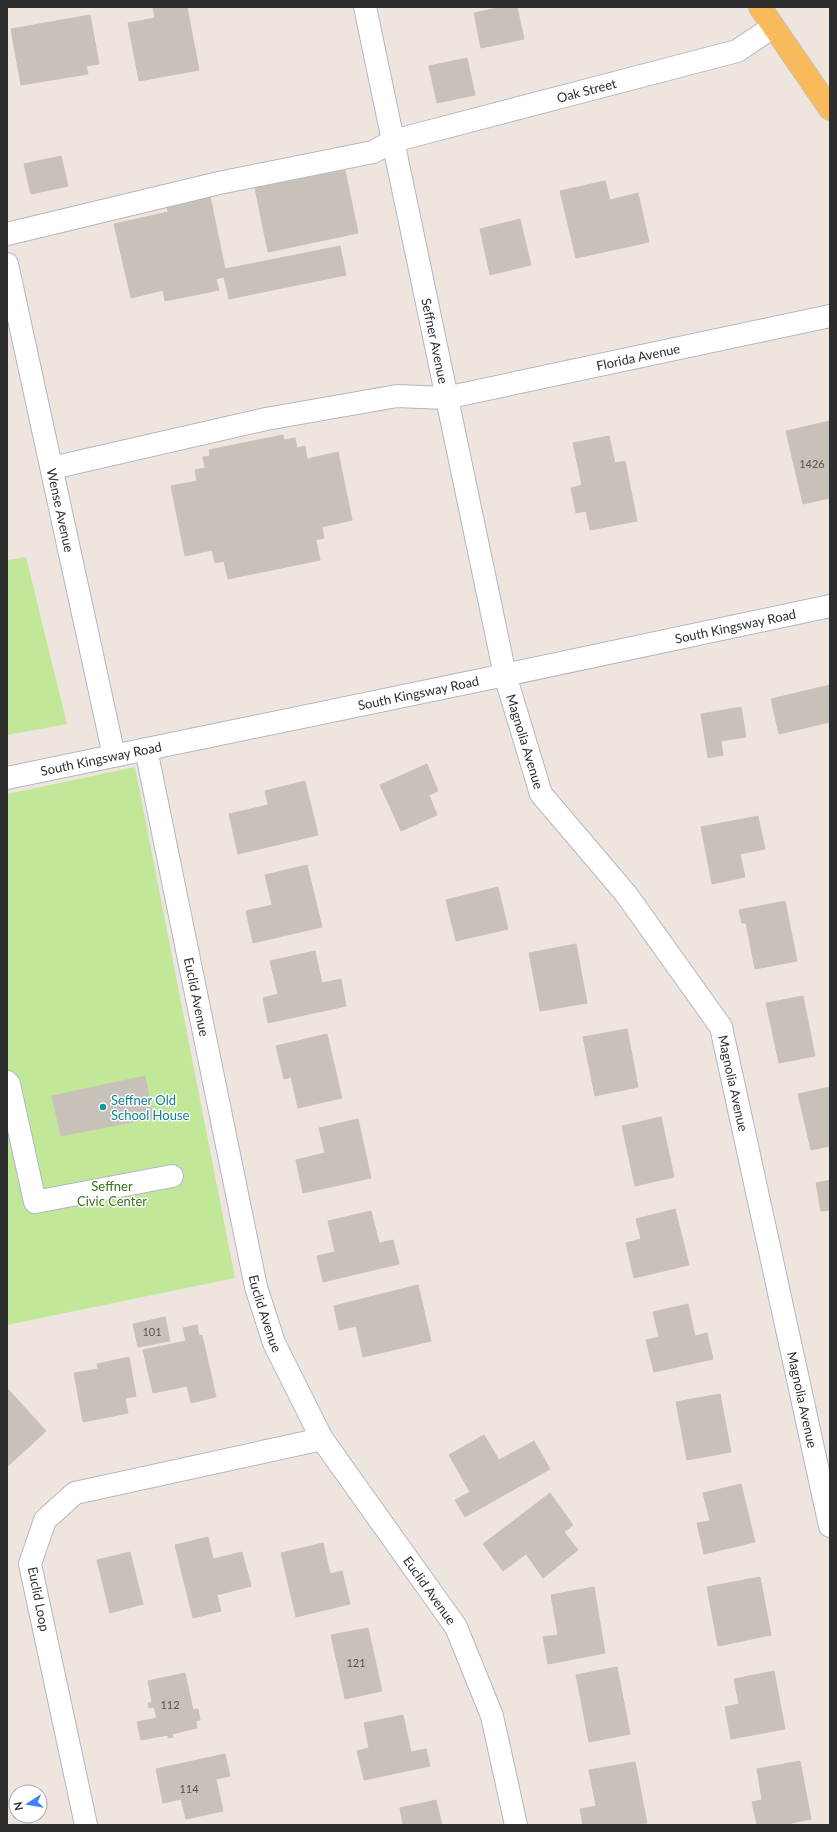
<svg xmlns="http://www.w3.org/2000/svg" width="837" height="1832" font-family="Lato,sans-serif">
<rect width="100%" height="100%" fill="#efe5df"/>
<path fill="#c1e899" d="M26,557l41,167 -60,11v-175z
M135,767l100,511 -228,47v-531z"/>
<path fill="#c8c1ba" stroke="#cbc1b8" d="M153,7h34l12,63 -60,11 -11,-58 27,-5z
M502,7h15l7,32 -43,9 -7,-35z
M90,15l9,49 -13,2 2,8 -67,11 -10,-56z
M467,58l8,37 -38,8 -8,-37z
M61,156l7,30 -37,8 -7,-30z
M345,170l13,63 -90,19 -13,-64z
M605,181l5,19 28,-7 11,49 -73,16 -16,-67z
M210,196l15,73 115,-23 6,29 -117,24 -5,-22 -8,2 3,11 -54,11 -2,-11 -32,8 -17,-74 54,-12 -1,-7z
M520,219l11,46 -41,10 -10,-46z
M830,421v77l-27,6 -17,-73z
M283,435l1,5 11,-2 2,10 8,-2 2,13 31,-7 14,68 -30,7 2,11 -8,2 4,20 -92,19 -4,-18 -9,2 -3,-13 -27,6 -14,-70 26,-5 -2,-11 10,-2 -2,-11 7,-1 -1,-6z
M609,436l6,27 10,-2 12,60 -47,9 -4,-19 -10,2 -5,-25 11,-3 -9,-42z
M830,685v37l-51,12 -8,-35z
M741,707l5,30 -25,4 2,14 -15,3 -7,-44z
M427,764l11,27 -9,4 8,20 -36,16 -21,-46z
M305,781l13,54 -80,19 -9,-40 39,-9 -3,-14z
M758,816l7,33 -25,5 5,23 -33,7 -11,-57z
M307,865l15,62 -69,16 -7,-32 26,-6 -7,-30z
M498,887l10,42 -52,12 -10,-41z
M785,901l12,60 -42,8 -9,-46h-4l-3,-13z
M576,944l11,59 -47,8 -11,-58z
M315,951l7,32 19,-4 5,27 -78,17 -5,-25 15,-4 -8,-33z
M803,996l12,60 -36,7 -13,-60z
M627,1029l11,58 -43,9 -12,-59z
M327,1034l15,64 -44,10 -7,-31 -7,2 -8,-33z
M145,1076l8,42 -92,18 -9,-40z
M830,1087v59l-19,4 -13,-56z
M661,1117l13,60 -39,9 -13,-60z
M358,1119l13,59 -68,15 -7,-33 29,-7 -6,-25z
M830,1180v30l-9,1 -5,-28z
M675,1209l14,56 -55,13 -8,-35 15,-4 -5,-20z
M371,1211l8,32 14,-3 6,24 -76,18 -6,-26 18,-4 -7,-31z
M418,1285l13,56 -68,16 -7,-31 -17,4 -5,-24z
M688,1304l7,32 12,-3 6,26 -59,13 -8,-32 13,-3 -6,-25z
M165,1317l5,24 -32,6 -5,-23z
M197,1325l2,11 3,-1 14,62 -25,6 -4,-17 -34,7 -10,-43 43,-9 -3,-13z
M129,1357l7,39 -11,2 3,15 -45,9 -9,-49 24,-4 -1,-5z
M7,1388l39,43 -38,35 -1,-2z
M720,1394l11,58 -44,8 -11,-58z
M484,1435l15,25 35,-19 16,28 -85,48 -10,-17 15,-8 -21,-37z
M741,1484l14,58 -51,12 -7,-31 13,-2 -7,-28z
M550,1493l23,32 -9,7 14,18 -35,28 -17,-24 -23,17 -20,-27z
M208,1537l5,22 29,-7 9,34 -34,9 4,16 -28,7 -18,-73z
M323,1543l7,31 12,-3 8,33 -54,13 -15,-64z
M130,1552l13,52 -33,9 -13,-53z
M760,1577l11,58 -53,11 -11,-59z
M594,1587l11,66 -57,11 -5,-27 15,-2 -7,-40z
M368,1628l14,63 -37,8 -14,-64z
M617,1667l13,67 -41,8 -13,-67z
M774,1671l11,58 -54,10 -6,-32 14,-3 -5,-25z
M185,1673l8,37 5,-1 2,11 -4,1 1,7 -25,6 1,3 -5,1v-3l-27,5 -4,-18 20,-4 -3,-11 -5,1 -1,-5 4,-1 -4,-21z
M403,1715l8,37 15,-3 4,17 -66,14 -7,-29 12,-3 -5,-25z
M225,1754l5,22 -14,3 7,32 -37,8 -5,-20 -18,4 -7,-34z
M800,1761l11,58 -28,6h-26l-5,-23 10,-2 -5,-31z
M635,1762l12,61 -13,2h-51l-3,-16 16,-3 -7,-36z
M436,1800l6,25h-39l-3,-17z"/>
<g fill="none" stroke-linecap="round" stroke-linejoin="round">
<defs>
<g id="minor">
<path id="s1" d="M365,7l140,668 36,119 85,100 95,133 109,499"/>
<path id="s2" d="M7,234l212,-51 154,-31 20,-11 344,-90 36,-24"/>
<path id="s3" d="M7,264l107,492"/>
<path id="s4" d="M52,468l214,-49 131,-23 48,2 385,-82"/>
<path id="s5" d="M146,749l110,538 18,56 48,96 134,188 36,89 24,109"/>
<path id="s6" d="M7,778l498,-103 325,-69"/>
<path d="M7,1082l2,2 26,118 137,-26"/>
<path d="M86,1825l-56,-261 15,-44 30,-27 247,-54"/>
</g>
<path id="major" d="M760,7l70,102"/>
</defs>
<use href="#minor" stroke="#b3b7c1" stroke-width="24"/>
<use href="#major" stroke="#c4c4c4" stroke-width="24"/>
<use href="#minor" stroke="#fff" stroke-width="22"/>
<use href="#major" stroke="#f8ba5b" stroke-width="22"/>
</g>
<circle fill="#0f9aa8" stroke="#fff" stroke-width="1.5" cx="103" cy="1107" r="4"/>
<g text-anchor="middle" stroke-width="3" stroke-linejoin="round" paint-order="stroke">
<g font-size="11" fill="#545250">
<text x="812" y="468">1426</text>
<text x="152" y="1336">101</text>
<text x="356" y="1667">121</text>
<text x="170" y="1709">112</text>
<text x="189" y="1793">114</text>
</g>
<g font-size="13" fill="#2d2d2d" stroke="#fff">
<text dy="5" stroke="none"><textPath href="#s2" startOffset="598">Oak Street</textPath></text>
<text dy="5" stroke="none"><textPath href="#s1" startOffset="341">Seffner Avenue</textPath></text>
<text dy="5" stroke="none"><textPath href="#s4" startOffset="598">Florida Avenue</textPath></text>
<text dy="5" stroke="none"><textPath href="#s3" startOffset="252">Wense Avenue</textPath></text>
<text dy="5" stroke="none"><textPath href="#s6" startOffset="744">South Kingsway Road</textPath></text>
<text dy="5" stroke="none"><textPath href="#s6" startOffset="420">South Kingsway Road</textPath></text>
<text dy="5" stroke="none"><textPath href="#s1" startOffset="752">Magnolia Avenue</textPath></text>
<text dy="5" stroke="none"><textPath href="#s6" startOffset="96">South Kingsway Road</textPath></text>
<text dy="5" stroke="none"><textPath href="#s5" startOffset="253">Euclid Avenue</textPath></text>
<text dy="5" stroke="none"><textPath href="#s1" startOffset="1159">Magnolia Avenue</textPath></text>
<text dy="5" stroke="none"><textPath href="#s5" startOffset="577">Euclid Avenue</textPath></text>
<text dy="5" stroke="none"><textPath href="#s1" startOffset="1483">Magnolia Avenue</textPath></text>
<text dy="5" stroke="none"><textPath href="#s5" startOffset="901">Euclid Avenue</textPath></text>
<text transform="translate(39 1599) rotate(79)" y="5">Euclid Loop</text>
</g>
<g font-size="13" fill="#0d838f" stroke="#fff" text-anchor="start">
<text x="111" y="1105">Seffner Old<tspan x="111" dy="15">School House</tspan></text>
</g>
<g font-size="13" fill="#387017" stroke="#fff">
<text x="112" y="1191">Seffner<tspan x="112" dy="15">Civic Center</tspan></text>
</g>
</g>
<rect width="837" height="1832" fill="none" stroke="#2d2d2d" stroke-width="16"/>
<g transform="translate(28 1804) rotate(258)"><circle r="19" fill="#ffffff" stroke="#ababab"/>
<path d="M0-3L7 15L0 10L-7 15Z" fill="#3c80ff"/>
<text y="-6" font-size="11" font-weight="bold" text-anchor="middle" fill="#2d2d2d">N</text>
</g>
</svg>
